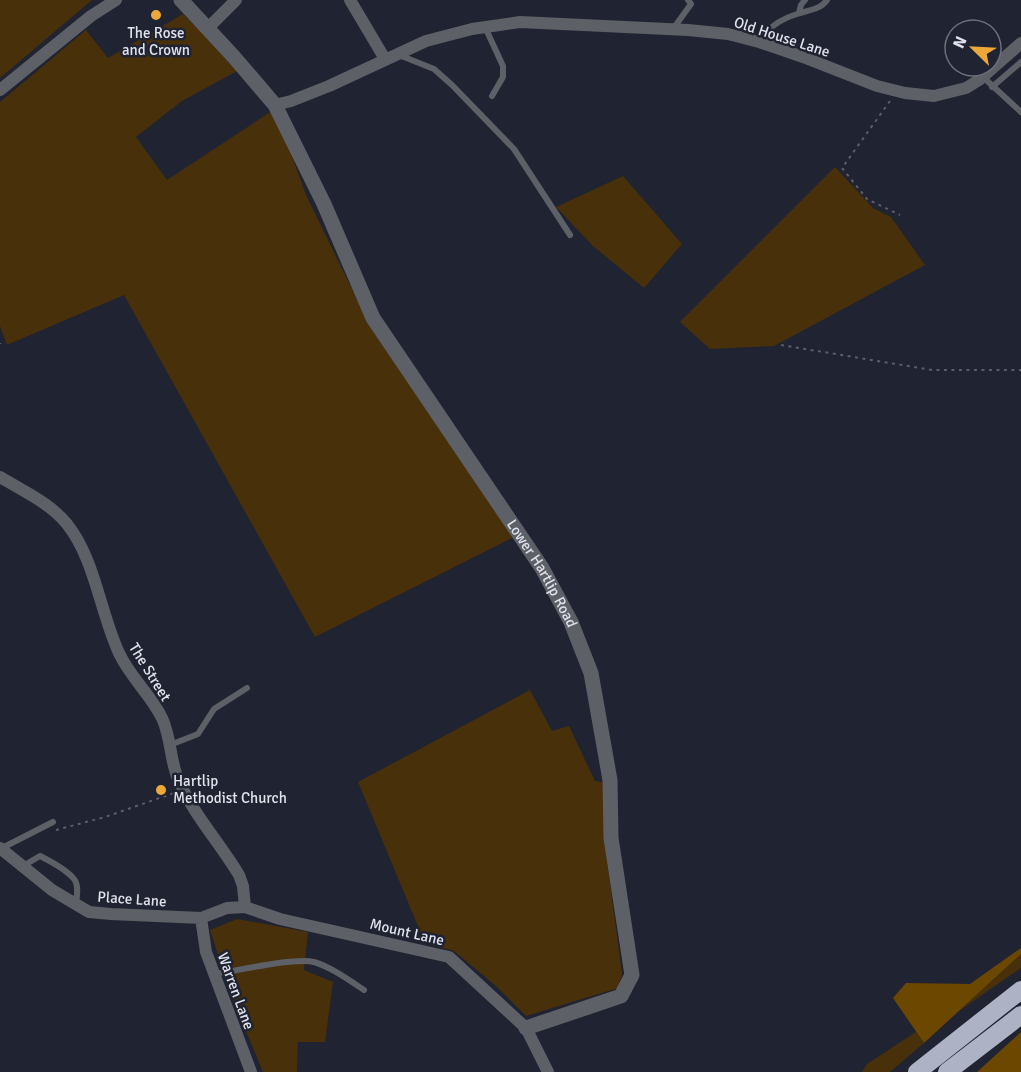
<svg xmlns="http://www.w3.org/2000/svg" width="1021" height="1072" font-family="Signika,sans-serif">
<rect width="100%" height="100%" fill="#202331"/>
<path fill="#47300a" d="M0,0h92l-92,78z
M183,14l56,56 -57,31 -46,36 31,43 108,-71 31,86 61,125 149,216 -201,101 -191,-342 -117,50 -7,-19v-224l86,-72 22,28z
M835,167l38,41 18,9 34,48 -151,81 -64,3 -30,-27z
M623,176l59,68 -38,44 -51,-42 -37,-39z
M530,690l22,41 17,-5 26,55 11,2 -2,55 18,136 -4,14 -92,28 -29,-29 -43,-36 -29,-8 -67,-161z
M237,919l71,13 -4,38 29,12 -8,60h-27l-1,30h-34l-32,-77 -21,-65z
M1021,954v14l-62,43z
M916,1032l8,11 -34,29h-28l5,-8z"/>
<path fill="#6c4700" d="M1021,948v6l-97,89 -31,-45 13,-15 64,1z
M1021,1032v40h-44z"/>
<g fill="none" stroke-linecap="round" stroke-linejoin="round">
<path stroke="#5c5e6b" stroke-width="2" stroke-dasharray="3 4.5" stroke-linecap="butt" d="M890,101l-48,67 25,31 33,16
M0,344v-1
M781,345l151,25h89
M56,830l49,-13 69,-24"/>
<path stroke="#5e6067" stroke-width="6" d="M799,13l2,-8 4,-5
M485,27l18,39v11l-11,19
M673,29l18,-25 -3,-4
M759,42c8,-14 22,-23 38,-28 11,-4 23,-4 30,-14
M399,55l35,14 18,16 62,64 56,86
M983,77l38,35
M992,87l29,-25
M170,745l28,-11 16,-25 33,-21
M2,848l51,-26
M23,866l17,-10c10,5 26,13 34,23 5,6 3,17 2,24
M215,974c21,-3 81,-17 99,-12 17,5 35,18 50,28"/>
<path stroke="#5e6067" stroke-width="12" d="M350,0l35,59
M208,28l28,-28
M0,90l91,-74 25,-16
M275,105l16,-4 38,-15 97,-45 46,-12 48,-7 168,8 40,4 31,8 44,15 74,29 28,7 29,3 32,-8 13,-8 42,-37
M0,477c23,14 50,26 67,47 28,35 33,88 52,129 11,24 32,42 43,65 9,19 8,42 16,61 15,35 42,64 61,96l4,11 2,21
M0,848l52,42 37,22 22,2 90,4 26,-10 18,-1 35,12 169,38 77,71 22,44
M201,918l5,34 45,120"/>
<path stroke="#5e6067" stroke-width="15" id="s1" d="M181,0l53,57 41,48 49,99 49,114 169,250 29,54 20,51 19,107 1,58 21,137 -11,21 -95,32"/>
<path stroke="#aeb2c5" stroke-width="18" d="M917,1072l104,-82
M947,1072l74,-57"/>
</g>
<g fill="#eca93a" stroke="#202331" stroke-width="2">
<circle cx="156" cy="15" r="6"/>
<circle cx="161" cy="790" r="6"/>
</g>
<g text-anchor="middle" stroke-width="5" stroke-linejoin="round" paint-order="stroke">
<g font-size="15" fill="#e0e2ec" stroke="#202331">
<text x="156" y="38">The Rose<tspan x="156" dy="17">and Crown</tspan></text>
<text x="173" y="786" text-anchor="start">Hartlip<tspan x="173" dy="17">Methodist Church</tspan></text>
</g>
<g font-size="15" fill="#e0e2ec" stroke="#202331">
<text transform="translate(782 37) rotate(18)" y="5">Old House Lane</text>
<text dy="5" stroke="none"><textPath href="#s1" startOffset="682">Lower Hartlip Road</textPath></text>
<text transform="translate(150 672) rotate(58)" y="5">The Street</text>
<text transform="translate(132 899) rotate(4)" y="5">Place Lane</text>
<text transform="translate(407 932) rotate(13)" y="5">Mount Lane</text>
<text transform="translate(236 991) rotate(70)" y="5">Warren Lane</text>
</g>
</g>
<g transform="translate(973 48) rotate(294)"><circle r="28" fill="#202331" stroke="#6d6f7c" stroke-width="1.5"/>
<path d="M0-4.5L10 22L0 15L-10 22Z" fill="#eca93a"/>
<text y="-9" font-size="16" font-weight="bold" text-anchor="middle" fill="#e0e2ec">N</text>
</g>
</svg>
